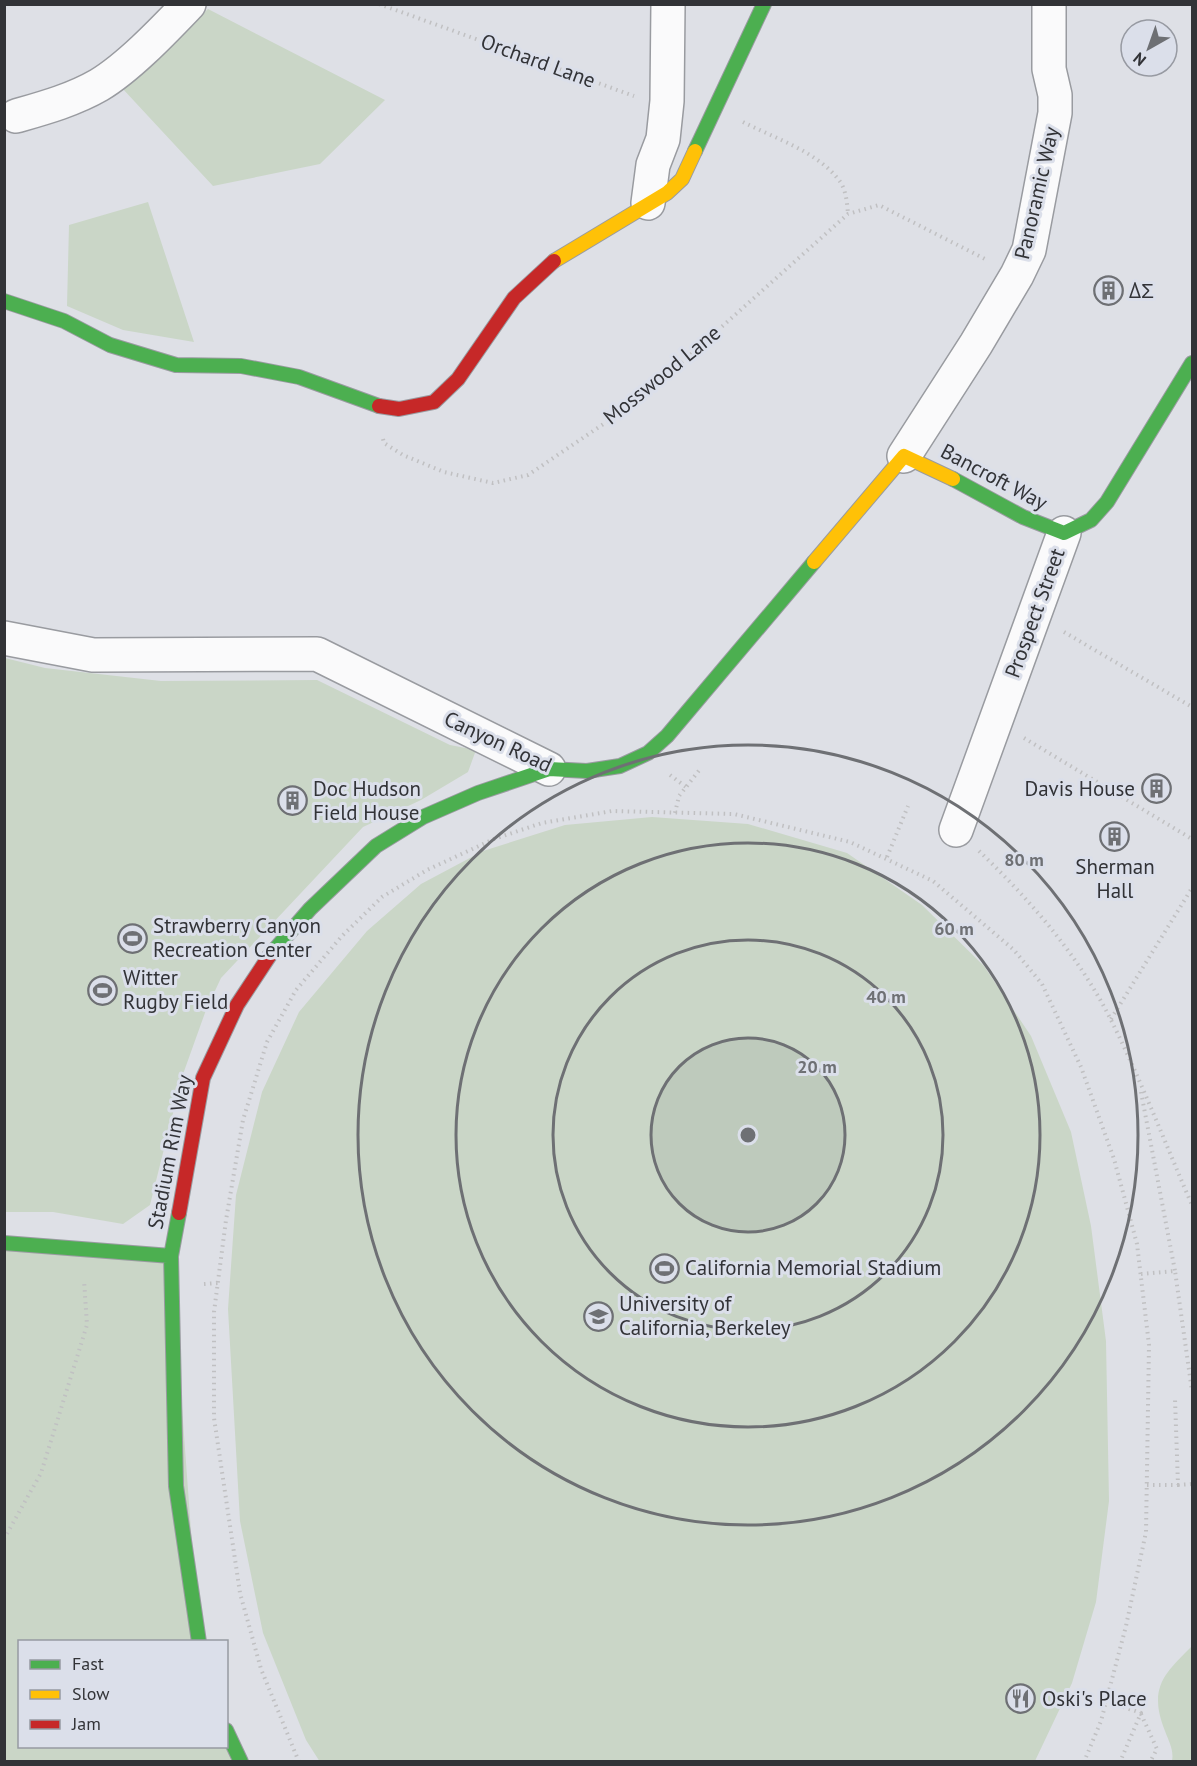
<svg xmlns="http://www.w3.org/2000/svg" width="1197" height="1766" font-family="'PT Sans',sans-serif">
<rect width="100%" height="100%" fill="#dee0e6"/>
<path fill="#cad6c7" d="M208,9l177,91 -65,64 -107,22 -91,-98z
M148,202l46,140 -71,-12 -56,-24 2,-81z
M5,658l40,10 116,13 156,-1 133,65 26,5 -8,22 -47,28 -58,27 -142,151 -15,32 -24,67 -32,128 -27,19 -70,-12h-48z
M652,817l96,7 99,29 75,52 62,61 47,70 40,96 20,94 15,115 3,160 -13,101 -24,81 -37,78 -715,1 -14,-22 -43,-107 -23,-112 -12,-212 8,-114 26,-103 37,-80 68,-81 54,-47 62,-33 82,-26z
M4,1243l167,13 28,385 -179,1v104h206l15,15h-236z
M1192,1646v115h-20c2,-11 -3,-19 -7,-30 -17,-43 -1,-57 27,-85z"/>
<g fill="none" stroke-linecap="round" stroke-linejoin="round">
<defs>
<path id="street" d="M16,116c28,-8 57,-16 83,-31 30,-18 65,-55 90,-81
M648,203l5,-38 10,-26 4,-38 1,-97
M904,456l72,-112 41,-69 12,-25 26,-137v-18l-6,-26v-65
M4,638l89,17 224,-1 232,115
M956,830l108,-297"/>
<path id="fast" d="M695,151l69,-147
M4,301l60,20 46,24 66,20 65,1 58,11 80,29
M953,479l70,38 41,16 27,-13 16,-18 85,-139
M270,955l40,-46 66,-63 47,-29 55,-24 71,-24 38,2 33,-5 28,-13 19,-17 147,-174
M179,1213l-8,43 5,230 23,156
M4,1243l167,13
M226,1730l15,32"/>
<path id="slow" d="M554,261l113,-68 15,-14 13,-28
M814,562l90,-106 49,23"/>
<path id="jam" d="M379,406l20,3 35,-7 24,-23 56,-81 40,-37
M179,1213l24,-135 34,-73 33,-50"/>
</defs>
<use href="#street" stroke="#999ba0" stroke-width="36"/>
<use href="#fast" stroke="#999ba0" stroke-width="16"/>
<use href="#slow" stroke="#999ba0" stroke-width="16"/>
<use href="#jam" stroke="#999ba0" stroke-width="16"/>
<path stroke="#c0c0c2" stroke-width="4" stroke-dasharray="1.5 4.5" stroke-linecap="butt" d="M379,4l255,92
M743,122c31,16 73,29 95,57 8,9 9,23 10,35
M383,439l1,4 19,12 41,17 49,11 35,-8 114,-77 206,-184 31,-9 108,55
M1064,632l128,75
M1024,738l168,101
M670,775l16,12
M675,813l4,-17 22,-28
M979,851c51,49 100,105 132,169 30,60 54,123 81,185
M887,857l21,-51
M1111,1019l81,-131
M1141,1092l34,179
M1141,1274l34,-3 17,120
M204,1284l14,-1
M1147,1485h31l-3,-86
M1178,1485l14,-1
M4,1539l37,-66 46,-148 -3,-45
M1106,1701l35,12 -21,49
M1141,1714l16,35 -7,13
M299,1762l-38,-93 -21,-76 -26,-175v-106l12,-92 17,-100 24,-78 29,-52 46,-54 40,-39 45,-27 67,-31 48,-16 70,-12 122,3 116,28 83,39 81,69 28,34 39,83 33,92 23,85 12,101 -3,187 -20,94 -25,95 -17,41"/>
<use href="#street" stroke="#fafafb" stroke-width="33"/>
<use href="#fast" stroke="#4caf50" stroke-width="14"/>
<use href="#slow" stroke="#ffc107" stroke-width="14"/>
<use href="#jam" stroke="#c62828" stroke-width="14"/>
</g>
<circle cx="748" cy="1135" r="97" fill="#6e7074" fill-opacity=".12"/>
<g fill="none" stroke="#6e7074" stroke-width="3">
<circle cx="748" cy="1135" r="97"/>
<circle cx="748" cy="1135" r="195"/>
<circle cx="748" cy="1135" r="292"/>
<circle cx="748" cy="1135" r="390"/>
</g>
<defs>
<symbol id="building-ring" viewBox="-11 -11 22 22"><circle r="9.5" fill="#dbdfea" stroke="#6e7074" stroke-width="1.5"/><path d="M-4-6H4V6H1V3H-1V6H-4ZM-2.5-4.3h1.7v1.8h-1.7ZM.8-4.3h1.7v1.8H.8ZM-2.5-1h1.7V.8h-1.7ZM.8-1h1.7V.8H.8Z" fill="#6e7074"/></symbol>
<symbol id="stadium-ring" viewBox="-11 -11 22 22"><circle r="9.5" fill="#dbdfea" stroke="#6e7074" stroke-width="1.5"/><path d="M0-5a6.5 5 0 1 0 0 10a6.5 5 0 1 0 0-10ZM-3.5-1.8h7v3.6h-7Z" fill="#6e7074"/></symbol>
<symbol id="university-ring" viewBox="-11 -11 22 22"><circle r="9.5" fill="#dbdfea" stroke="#6e7074" stroke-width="1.5"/><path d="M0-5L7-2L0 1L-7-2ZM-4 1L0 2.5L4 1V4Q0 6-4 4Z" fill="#6e7074"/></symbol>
<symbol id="restaurant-ring" viewBox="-11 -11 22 22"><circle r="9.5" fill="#dbdfea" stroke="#6e7074" stroke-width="1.5"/><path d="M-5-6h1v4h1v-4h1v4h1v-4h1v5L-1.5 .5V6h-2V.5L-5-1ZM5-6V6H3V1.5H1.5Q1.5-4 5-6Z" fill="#6e7074"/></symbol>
</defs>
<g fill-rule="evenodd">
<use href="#building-ring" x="1092" y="274" width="33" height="33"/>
<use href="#building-ring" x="1140" y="772" width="33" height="33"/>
<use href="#building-ring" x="276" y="784" width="33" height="33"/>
<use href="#building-ring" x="1098" y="820" width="33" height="33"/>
<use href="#stadium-ring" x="116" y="922" width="33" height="33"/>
<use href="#stadium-ring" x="86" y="974" width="33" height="33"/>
<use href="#stadium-ring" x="648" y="1252" width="33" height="33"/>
<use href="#university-ring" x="582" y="1300" width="33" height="33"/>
<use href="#restaurant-ring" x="1004" y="1682" width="33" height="33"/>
</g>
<g text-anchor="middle" stroke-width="6" stroke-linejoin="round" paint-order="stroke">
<g font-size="21" fill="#323337" stroke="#dbdfea">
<text transform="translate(538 61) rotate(20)" y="7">Orchard Lane</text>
<text transform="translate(1037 193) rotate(-77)" y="7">Panoramic Way</text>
<text transform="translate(662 375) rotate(-39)" y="7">Mosswood Lane</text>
<text transform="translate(994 477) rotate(28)" y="7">Bancroft Way</text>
<text transform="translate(1035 613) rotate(-70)" y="7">Prospect Street</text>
<text transform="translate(498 742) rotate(25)" y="7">Canyon Road</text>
<text transform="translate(170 1152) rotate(-79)" y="7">Stadium Rim Way</text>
</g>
<g font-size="21" fill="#323337" stroke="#dbdfea" text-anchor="start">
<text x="1129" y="298">ΔΣ</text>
<text x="313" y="796">Doc Hudson<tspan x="313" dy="24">Field House</tspan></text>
<text x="1135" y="796" text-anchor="end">Davis House</text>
<text x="1115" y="874" text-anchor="middle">Sherman<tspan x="1115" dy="24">Hall</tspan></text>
<text x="153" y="933">Strawberry Canyon<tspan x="153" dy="24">Recreation Center</tspan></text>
<text x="123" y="985">Witter<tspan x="123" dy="24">Rugby Field</tspan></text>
<text x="685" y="1275">California Memorial Stadium</text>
<text x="619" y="1311">University of<tspan x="619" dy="24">California, Berkeley</tspan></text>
<text x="1042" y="1706">Oski's Place</text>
</g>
</g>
<circle cx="748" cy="1135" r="9" fill="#6e7074" stroke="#dbdfea" stroke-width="3"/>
<g font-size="18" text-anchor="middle" font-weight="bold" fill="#6e7074" stroke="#dbdfea" stroke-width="6" stroke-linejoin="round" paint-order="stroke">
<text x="1024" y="866">80 m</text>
<text x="954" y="935">60 m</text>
<text x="886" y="1003">40 m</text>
<text x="817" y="1073">20 m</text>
</g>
<rect width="1197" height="1766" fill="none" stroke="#323337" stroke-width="12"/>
<rect x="18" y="1640" width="210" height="108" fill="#dbdfea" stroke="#979aa2" stroke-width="1.5"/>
<rect x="30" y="1660" width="30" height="9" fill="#4caf50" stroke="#979aa2" stroke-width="1.5"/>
<text x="72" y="1670" font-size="18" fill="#323337">Fast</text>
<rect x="30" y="1690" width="30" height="9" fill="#ffc107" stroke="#979aa2" stroke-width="1.5"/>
<text x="72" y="1700" font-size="18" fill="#323337">Slow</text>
<rect x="30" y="1720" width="30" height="9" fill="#c62828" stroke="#979aa2" stroke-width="1.5"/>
<text x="72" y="1730" font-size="18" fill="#323337">Jam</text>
<g transform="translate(1149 48) rotate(220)"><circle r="28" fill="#dbdfea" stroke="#979aa2" stroke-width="1.5"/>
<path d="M0-4.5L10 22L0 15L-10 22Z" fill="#6e7074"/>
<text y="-9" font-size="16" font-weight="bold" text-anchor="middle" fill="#323337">N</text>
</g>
</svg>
